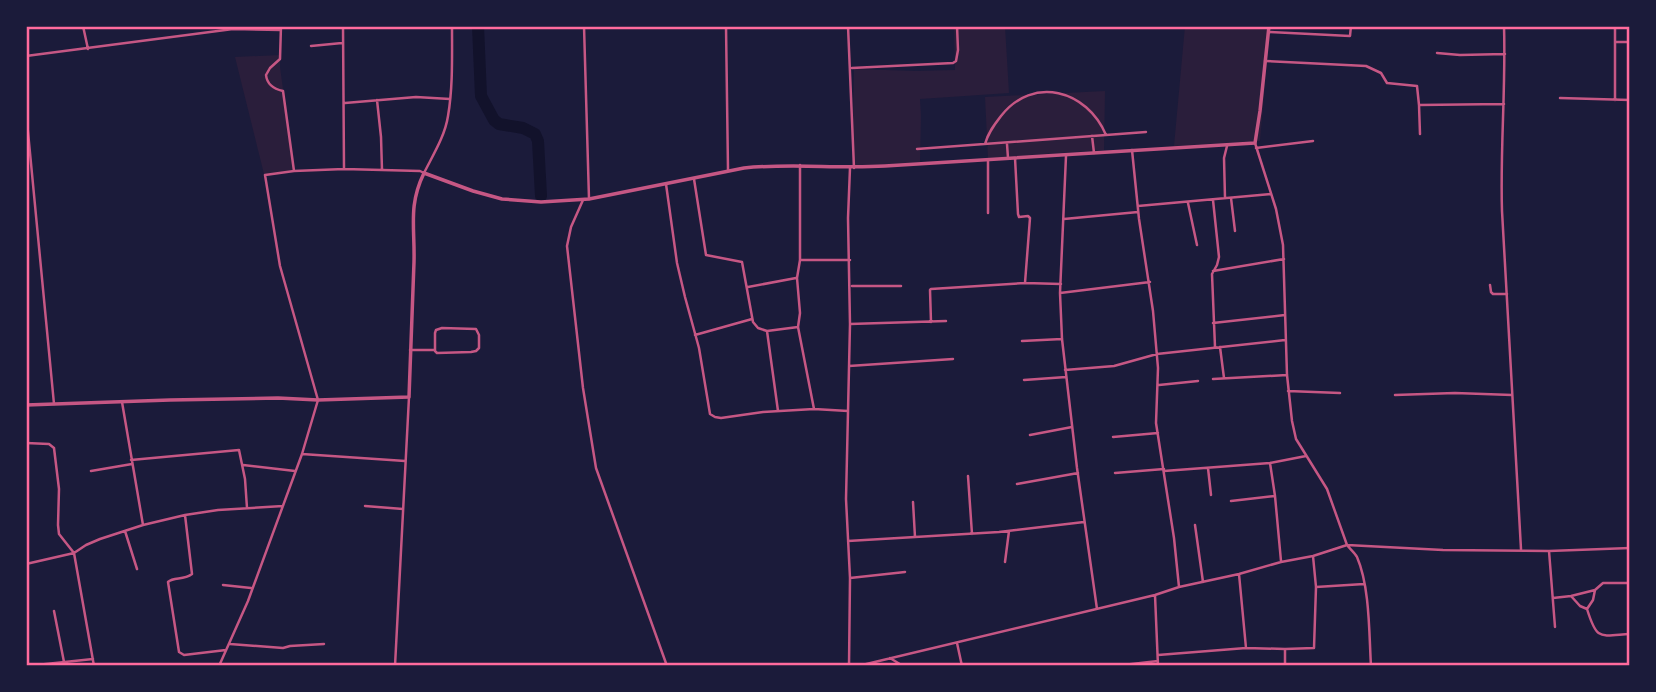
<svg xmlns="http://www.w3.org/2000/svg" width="1656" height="692" font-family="Roboto,sans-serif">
<rect width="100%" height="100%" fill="#1b1b3a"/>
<path fill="#2a1e3b" d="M954,26h51l4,67 -89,6 1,17 -1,46 -68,5 2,-98 62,2 39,-1z
M1185,26h85l-10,115 -86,5z
M280,55v12l14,103 -30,4 -29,-117z
M1105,91l-1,59 -116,8 -3,-61z"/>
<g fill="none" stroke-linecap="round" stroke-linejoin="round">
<path stroke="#12122b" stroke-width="12" d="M478,26l3,70 13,24 5,4 24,4 12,6 3,7 3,55"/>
<path stroke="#c65784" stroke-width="2.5" d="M83,26l5,23
M281,26l-1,33 -10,9 -4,7c1,10 8,14 17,16l11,80
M343,26l1,143
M584,26l5,173
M726,26l2,144
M848,26l6,142
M1504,26c2,62 -4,123 -2,185l19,338
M1615,26v74
M1269,32l81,4 1,-10
M1615,42h15
M311,46l31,-3
M1437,53l23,2 45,-1
M26,56l207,-27 48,1
M1265,61l101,5 15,7 6,10 30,3 2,19 85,-1
M852,68l101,-5 3,-2 2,-11 -1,-24
M1560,98l70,2
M377,100l4,37 1,33
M345,103l71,-6 34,2
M1419,105l1,29
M26,111l28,293
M1092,136l2,17
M1255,143l21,66 7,36 4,130 5,46 4,18 5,8 26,42 20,56 96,5 106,1 81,-3
M985,144c3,-11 9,-19 16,-28 32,-41 86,-26 105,19
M1007,144l1,14
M1256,148l57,-7
M917,149l229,-17
M1132,150l7,69 14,92 5,57 -2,55 18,115 5,49
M1066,156l-6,137 2,46 15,129 20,141
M1015,158l3,56 1,3 9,-1 2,2 -5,65
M988,160v53
M800,165v95l-3,18 3,35 -2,14 16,82 34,2
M694,179l12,76 36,7 11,60 5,6 9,3 31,-4
M666,184l11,79 8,34 14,51 11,66 5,3 6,1 42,-6 51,-3
M1225,198l-1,-40 3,-12
M1231,198l4,33
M583,200l-12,27 -4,19 16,142 13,80 71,198
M1213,200l6,57 -2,8 -5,9 3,73
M1188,203l9,42
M1138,206l133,-12
M1064,219l74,-7
M801,260h49
M1213,271l71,-12
M1490,285l1,7 2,2h14
M852,286h49
M748,287l48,-9
M1060,293l90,-11
M931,322l-1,-32 1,-1 94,-6 36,1
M1213,323l72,-8
M850,324l96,-3
M442,328l34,1 3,6v13l-3,3 -5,1 -34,1 -2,-2v-18l1,-3z
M767,331l11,80
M695,335l57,-16
M1022,341l40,-2
M1220,347l4,31
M410,350h25
M849,366l104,-7
M1065,370l49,-4 43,-12 128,-14
M1213,379l74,-4
M1024,380l42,-3
M1159,385l39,-4
M1288,391l52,2
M1395,395l60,-2 57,2
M122,402l21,123
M1030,435l42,-8
M1113,437l45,-4
M26,443l23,1 5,4 5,41 -1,36 1,9 15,19 20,113
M302,454l103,7
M131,460l108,-10 6,29 2,29
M1270,463l5,33 6,65
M243,465l52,6
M1208,468l3,27
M91,471l41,-7
M1164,471l106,-8 36,-7
M1115,473l49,-4
M968,476l4,58
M1017,484l61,-11
M1231,501l44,-5
M913,502l2,35
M365,506l38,3
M185,515l7,59c-9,7 -18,2 -24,8l11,70 5,3 42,-5
M1195,525l8,57
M125,531l12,38
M848,541l151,-9 85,-10
M1549,551l6,76
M1005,562l4,-31
M26,564l48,-11 12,-8 14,-6 43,-14 42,-10 33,-5 65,-4
M1239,574l7,74 39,1v17
M850,578l55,-6
M223,585l28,3
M1316,587l48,-3
M1595,590l-2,10 -6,9c10,32 12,27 43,25
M1155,595l3,71
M1571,596l9,10 7,3
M1553,598l18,-2 24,-6 8,-7h27
M54,611l10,51
M957,643l5,23
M230,644l53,4 7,-2 34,-2
M1285,649l29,-1 2,-61 -3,-31
M1158,655l88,-7
M890,658l13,8
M1123,665l35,-4
M27,666l66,-7
M219,666l29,-65 54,-147 16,-54 -38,-134 -15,-91 29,-4 50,-2 76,2 4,2c9,-18 21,-37 24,-57 5,-29 4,-60 4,-90
M395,666l14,-269
M849,666l1,-88 -4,-79 4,-175 -2,-106 2,-50
M858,666l297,-71 24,-8 60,-13 42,-12 32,-6 34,-11c3,4 8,8 10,12 13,30 12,77 14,109"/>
<path stroke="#c65784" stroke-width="3.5" d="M26,405l144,-5 108,-2 40,2 91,-3c2,-45 3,-90 5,-135 1,-35 -6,-56 10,-89l49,18 29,8 39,3 48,-3 155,-31c47,-5 94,1 141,-2l370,-23 5,-32 9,-85"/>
</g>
<rect width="1656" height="692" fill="none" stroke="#1b1b3a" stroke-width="56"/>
<rect x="28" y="28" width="1600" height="636" fill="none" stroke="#ff6b9d" stroke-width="2.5"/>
</svg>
